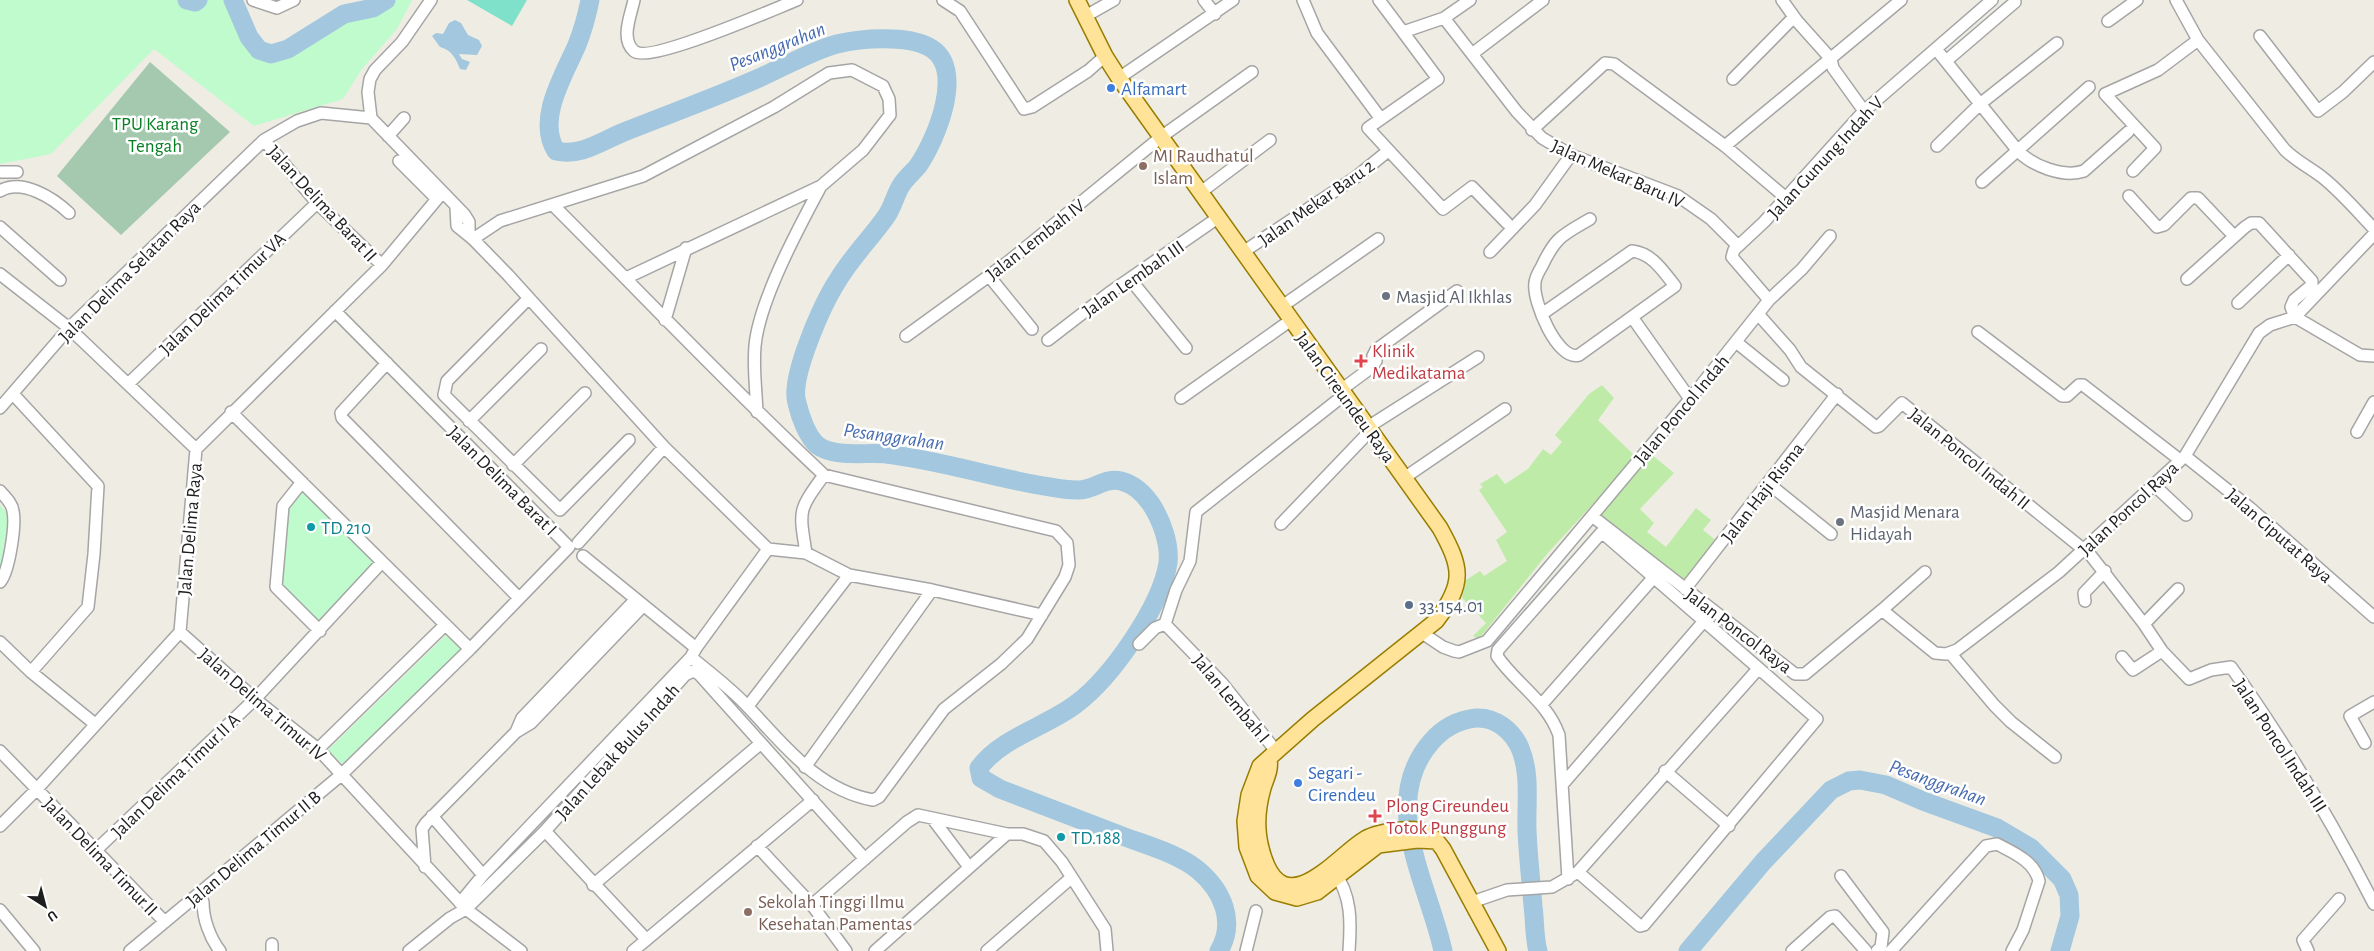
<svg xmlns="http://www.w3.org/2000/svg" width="2374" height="951" font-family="'Alegreya Sans',sans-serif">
<rect width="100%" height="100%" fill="#efede3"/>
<path fill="#beeba8" d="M1602,385l12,13 -16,22 38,37 -89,97 -68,85 -6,-3 13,-13 -24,-25 4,-18 14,-9 4,5 23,-15 -11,-21 11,-8 -28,-42 4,-3 -3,-3 17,-10 8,10 23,-15 15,-20 8,6 11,-13 -7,-7 34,-41z
M1652,455l22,18 -34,36 14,14 -7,9 19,15 30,-39 15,12 -8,10 15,12 -38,44 -81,-70z"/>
<path fill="#a4c9af" d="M150,62l80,70 -109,103 -64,-59z"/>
<path fill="#bffbcd" d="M0,0h187l8,2 3,-2h35l16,38 10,12 12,4 18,-5 55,-35 29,-6 13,-8h26l-15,29 -35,40 -19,30 -89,27 -100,-77 -103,105 -51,10z
M302,491l79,79 -59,64 -46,-40 13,-84z
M0,505l9,10 -9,55z
M446,635l19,19 -120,112 -18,-15z"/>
<path fill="#7fe1ca" d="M467,0h60l-15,26z"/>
<path fill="#a2c7de" d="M455,20l6,3 7,12 11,5 3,6 -5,9 -18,-1 3,5 8,3 -4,8 -6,-1c-4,-10 -8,-19 -20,-22l-8,-11 4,-3 7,1 6,-11z"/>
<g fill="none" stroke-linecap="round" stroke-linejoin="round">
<path stroke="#a2c7de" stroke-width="19" d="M187,0l8,2 3,-2
M233,0l16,37 10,13 12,4 17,-5 56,-35 29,-6 13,-8
M590,0c-3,15 -7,30 -13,45 -13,30 -41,74 -21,106 27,6 48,-12 73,-21 43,-17 87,-33 130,-52 25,-11 52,-27 78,-34 24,-6 70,-9 92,3 38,20 7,93 -11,119 -5,6 -11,11 -16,18 -7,10 -9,24 -17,34 -15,21 -34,40 -47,62 -15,23 -49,98 -41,123 3,13 10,33 20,42 17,13 49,7 69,9 52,6 101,22 152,31 13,2 26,5 39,5 16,1 27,-13 44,-9 12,3 23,13 30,23 11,17 19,40 17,59 -7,44 -57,115 -92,141 -30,23 -74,33 -97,64l2,10 19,11c42,16 83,32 125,48 24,9 53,17 73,33 25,21 38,52 21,81
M1443,951c-14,-66 -65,-148 -12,-209 12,-14 26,-22 45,-24 19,-1 36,12 44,30 11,26 6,55 7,82 1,25 4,51 6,76 2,14 1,31 5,45
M1688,951l75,-89 68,-72 18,-9 11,-1 26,5 37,16 74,27 34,20 31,31 7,16 1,21 -10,35"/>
<defs>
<path id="minor" d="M253,0l24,8 17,-8
M634,0c-3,15 -14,39 0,51 15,13 140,-42 163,-51
M943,0l17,11 64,98 8,-2 56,-36 17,-15
M1204,0l11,14
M1303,0l14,33 64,86
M1379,0l24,32 41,-14 73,94 25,26 29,17 107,41 33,23 27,27
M1782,0l15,21 34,38 2,9 31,43
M2176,0l22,40 87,110c11,11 24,17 37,27 19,15 35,34 52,52
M1084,17l30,-17
M1444,18l26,-18
M2108,21l29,-21
M1403,32l35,47 -70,49 75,81 29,-22 35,36
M2260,36l58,75 25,-19 31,-30
M1936,49l82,102c15,15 45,27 66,20l44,-39
M1472,54l71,-54
M1946,61l69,-59
M1119,78l114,-78
M1733,79l61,-62
M371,118l-3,-26 2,-13 5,-9 27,-28 29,-42
M1532,130l73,-67 9,1 111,82 61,52
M388,136l16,-18
M264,140l53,63 65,62
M1725,146l176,-146
M1937,146l43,-42 77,-61
M399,161l38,38
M2133,171l22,-23 -50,-54 53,-24 40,-30
M0,172h17
M1982,182l107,-95
M0,191c22,-13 53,7 69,22
M1201,192l69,-52
M2129,196l28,31 7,-2 27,-27h7l36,38
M554,206c90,90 177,182 270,269
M456,207l1,19 16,13 35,36 156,172 104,102 38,4 43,22 83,15 110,25
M0,227l60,53
M473,239l27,-18 143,-45 131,-69 55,-34 23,-3 31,16 6,13 1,16 -27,35 -42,36 -195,92
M1243,252l113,-75 32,-26
M1490,252l45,-47 36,-50
M0,274l69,54 127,121
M989,276l43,53
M1130,279l56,69
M2187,279l58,-52 6,-4h8l53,58v4l-18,15 -3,7 4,10 65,38 14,1
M529,298l-82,83 -3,14 116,115 69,-70
M1769,300l-37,-43 2,-7 30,-28 100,-111 128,-111
M2238,303l51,-48
M1281,307l97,-68
M1542,314l90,-63c20,2 31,20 43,35l-96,69c-21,7 -47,-54 -44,-72 0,-5 4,-12 7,-17 14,-30 21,-31 48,-47
M1758,314l32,36 11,17 75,60 3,-1 23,-23 181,146
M1632,317l58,82
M665,320l21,-72
M1978,332l84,64h5l12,-11h4l97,75
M906,336l102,-74 153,-125 91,-65
M1048,340l61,-47 110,-76
M1736,342l47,38
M387,363l-46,50 1,5 177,180
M128,384l189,-181
M1341,390l31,-23 4,-6 -3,-5 3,-6 81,-59
M13,394l85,92 -4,68 -6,53 -57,65
M1181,398l110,-78
M0,408l69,-80 195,-188 33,-19 24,-8 50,5 93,96 5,8v13
M231,412l239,237
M757,412c-1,-22 -4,-45 -2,-66 4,-45 44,-119 66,-160
M469,421l72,-72
M1368,427l110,-70
M2357,432l17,-30
M2185,456l65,52 124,109
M513,465l72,-72
M1404,478l101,-69
M302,482l-19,24 -7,81 44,44
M1769,484l62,50
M2154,485l32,30
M0,491c5,6 12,12 13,20 3,14 -4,61 -13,71
M1592,516l98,-117 79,-99 33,-31 28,-33
M1281,524l89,-93
M578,543l86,-96
M2085,548l59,76 18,27 27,28 22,-9 20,-3c54,75 101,155 143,237
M1685,589l152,-195
M2085,601l-1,-8 21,-22
M1882,610l43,-38
M1165,624l11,-34 14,-29 6,-49 148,-117
M1165,624l57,59 54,68
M2144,624l34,-35
M180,632l75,67 63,50 148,160 79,-78 140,-156 8,-4 6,3 166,185
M1422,633l21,14 11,4 5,1 28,-11 105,-125 203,158h10l77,-64 53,43 11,1 11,-4 102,-78 126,-116 74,-123 11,-8 25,-8 79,-83
M0,642l31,30 64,52
M1139,644l16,-16 10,-4
M696,648l72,-99
M1950,653l44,52 17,17 44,35
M691,657c19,16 41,32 58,51 36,38 69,82 124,92l6,-3 65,-88 57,-45 26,-25 38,-62 4,-12 -2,-22 -11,-12 -232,-56c-26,36 -25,34 -18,78
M2122,657l11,13 29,-19
M1542,704l112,-127
M748,706l101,-131
M516,732l6,-14 113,-118
M2365,743l-15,-27 24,-14
M318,749l127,-124
M0,751l165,171
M805,767l127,-177
M1665,771l64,55
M1562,785l142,-164
M432,816l51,59 208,-218 5,-9 -113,-92
M932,818l37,49
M0,826l36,-36 144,-158 16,-183 186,-184 60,-72
M545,831l101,108
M757,846l55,59 34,46
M95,851l160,-152 127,-137
M425,867l-3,-38 4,-6 90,-91 15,-9 112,-117
M1334,872c18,23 17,51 15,79
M1841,876l42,56 -2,15 -4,4
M1568,879l-9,-144c-12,-34 -43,-51 -62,-79l1,-6 103,-117 4,2 212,184 -173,206 -4,1 -62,-54
M593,885l167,-141
M203,902c0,17 7,36 17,49
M1472,902l35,-12 45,-3 26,-15 180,-203
M460,903l23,-28
M812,905l95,-83 11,-7 89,19h16l21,7 18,21 43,67 2,22
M0,910l34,41
M130,951l211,-176 129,-126 99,-102 -234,-236
M272,951v-7
M409,951l41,-33 16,-9 55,42
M633,951l180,-151
M875,951l132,-117
M987,951l84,-73
M1246,951l10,-40
M1792,951l38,-34 5,-1 31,35
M1891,951l95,-105 11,-2c17,9 37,17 42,37l-16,49 -11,21
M2308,951l-5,-11 36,-41"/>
<path id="major" d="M1077,0l28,56 14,22 321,450c22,40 25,55 -4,93l-123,98 -53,47 -11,29 -4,26 2,26 11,29 17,16 22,6 20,-6 61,-47 39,-5 20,1
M1269,759c2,11 -3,19 -6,29 -8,28 -7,52 4,78 24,52 73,-13 98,-27 10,-6 25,-8 37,-9 19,-2 29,2 41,19l55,102"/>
</defs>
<use href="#minor" stroke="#a5a5a5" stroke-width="14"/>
<use href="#major" stroke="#987d00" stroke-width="18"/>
<use href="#minor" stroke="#fff" stroke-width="11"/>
<use href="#major" stroke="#fee399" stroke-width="15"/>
</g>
<g fill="#3f7fe0" stroke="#fff" stroke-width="2">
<circle cx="1111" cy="88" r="5"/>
<circle cx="1298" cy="783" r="5"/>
</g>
<g fill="#8d6e63" stroke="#fff" stroke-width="2">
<circle cx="1143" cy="166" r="5"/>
<circle cx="748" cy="912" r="5"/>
</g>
<g fill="#6b7280" stroke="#fff" stroke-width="2">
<circle cx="1386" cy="296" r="5"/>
<circle cx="1840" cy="522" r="5"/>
</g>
<g fill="#e0444e" stroke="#fff" stroke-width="2">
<path d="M1358.5 353.5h5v5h5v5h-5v5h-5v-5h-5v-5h5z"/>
<path d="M1372.5 808.5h5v5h5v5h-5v5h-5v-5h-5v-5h5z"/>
</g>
<g fill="#0f9aa8" stroke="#fff" stroke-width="2">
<circle cx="311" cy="527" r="5"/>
<circle cx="1061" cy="837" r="5"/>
</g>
<circle fill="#5c6f8a" stroke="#fff" stroke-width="2" cx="1409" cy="605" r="5"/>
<g text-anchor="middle" stroke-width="5" stroke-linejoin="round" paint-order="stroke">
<g font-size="19" fill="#366cbe" stroke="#fff" text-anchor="start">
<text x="1121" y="95">Alfamart</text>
<text x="1308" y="779">Segari -<tspan x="1308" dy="22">Cirendeu</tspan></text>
</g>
<g font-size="19" fill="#087f25" stroke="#fff">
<text x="155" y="130">TPU Karang<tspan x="155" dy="22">Tengah</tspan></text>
</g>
<g font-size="19" fill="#785e54" stroke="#fff" text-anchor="start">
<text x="1153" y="162">MI Raudhatul<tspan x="1153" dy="22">Islam</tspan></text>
<text x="758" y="908">Sekolah Tinggi Ilmu<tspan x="758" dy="22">Kesehatan Pamentas</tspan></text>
</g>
<g font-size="19" fill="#1e1e1e" stroke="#fff">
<text transform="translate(1825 157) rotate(-47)" y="7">Jalan Gunung Indah V</text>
<text transform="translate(1618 173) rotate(24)" y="7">Jalan Mekar Baru IV</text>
<text transform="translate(1316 202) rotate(-35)" y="7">Jalan Mekar Baru 2</text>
<text transform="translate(323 203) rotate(47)" y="7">Jalan Delima Barat II</text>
<text transform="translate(1035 239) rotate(-38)" y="7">Jalan Lembah IV</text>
<text transform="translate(129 271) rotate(-45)" y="7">Jalan Delima Selatan Raya</text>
<text transform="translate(1133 278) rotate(-35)" y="7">Jalan Lembah III</text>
<text transform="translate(222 293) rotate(-44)" y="7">Jalan Delima Timur VA</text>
<text transform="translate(1346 397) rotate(54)" y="7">Jalan Cireundeu Raya</text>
<text transform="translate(1681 409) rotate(-50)" y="7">Jalan Poncol Indah</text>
<text transform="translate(1970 458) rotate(39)" y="7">Jalan Poncol Indah II</text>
<text transform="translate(503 480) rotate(45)" y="7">Jalan Delima Barat I</text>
<text transform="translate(1762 492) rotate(-52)" y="7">Jalan Haji Risma</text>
<text transform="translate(2128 508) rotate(-43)" y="7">Jalan Poncol Raya</text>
<text transform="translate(189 529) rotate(-85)" y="7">Jalan Delima Raya</text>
<text transform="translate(2280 535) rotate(41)" y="7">Jalan Ciputat Raya</text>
<text transform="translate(1739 630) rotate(37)" y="7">Jalan Poncol Raya</text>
<text transform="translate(1232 698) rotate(50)" y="7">Jalan Lembah I</text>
<text transform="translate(263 704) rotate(41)" y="7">Jalan Delima Timur IV</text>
<text transform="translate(2281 745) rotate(57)" y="7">Jalan Poncol Indah III</text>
<text transform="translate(617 751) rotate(-48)" y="7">Jalan Lebak Bulus Indah</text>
<text transform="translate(175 775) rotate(-44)" y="7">Jalan Delima Timur II A</text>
<text transform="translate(253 848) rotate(-40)" y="7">Jalan Delima Timur II B</text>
<text transform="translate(101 856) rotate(46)" y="7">Jalan Delima Timur II</text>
</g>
<g font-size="19" fill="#5b616d" stroke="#fff" text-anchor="start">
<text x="1396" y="303">Masjid Al Ikhlas</text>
<text x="1850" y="518">Masjid Menara<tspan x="1850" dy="22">Hidayah</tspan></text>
</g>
<g font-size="19" fill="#be3a42" stroke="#fff" text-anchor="start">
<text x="1372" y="357">Klinik<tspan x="1372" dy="22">Medikatama</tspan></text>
<text x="1386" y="812">Plong Cireundeu<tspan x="1386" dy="22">Totok Punggung</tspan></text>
</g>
<g font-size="19" fill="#0d838f" stroke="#fff" text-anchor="start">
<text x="321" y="534">TD 210</text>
<text x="1071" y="844">TD.188</text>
</g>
<g font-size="19" fill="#4e5e75" stroke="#fff" text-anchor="start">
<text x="1419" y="612">33.154.01</text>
</g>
<g font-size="20" font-style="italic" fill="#476bb0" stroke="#fff">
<text transform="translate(777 46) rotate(-22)" y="7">Pesanggrahan</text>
<text transform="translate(894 436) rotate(8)" y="7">Pesanggrahan</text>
<text transform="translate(1938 782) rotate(20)" y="7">Pesanggrahan</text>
</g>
</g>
<g transform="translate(45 906) rotate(144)" stroke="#ffffff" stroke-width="4" paint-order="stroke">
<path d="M0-4L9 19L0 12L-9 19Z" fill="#1e1e1e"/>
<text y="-8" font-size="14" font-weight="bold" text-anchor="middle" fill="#1e1e1e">U</text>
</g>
</svg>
